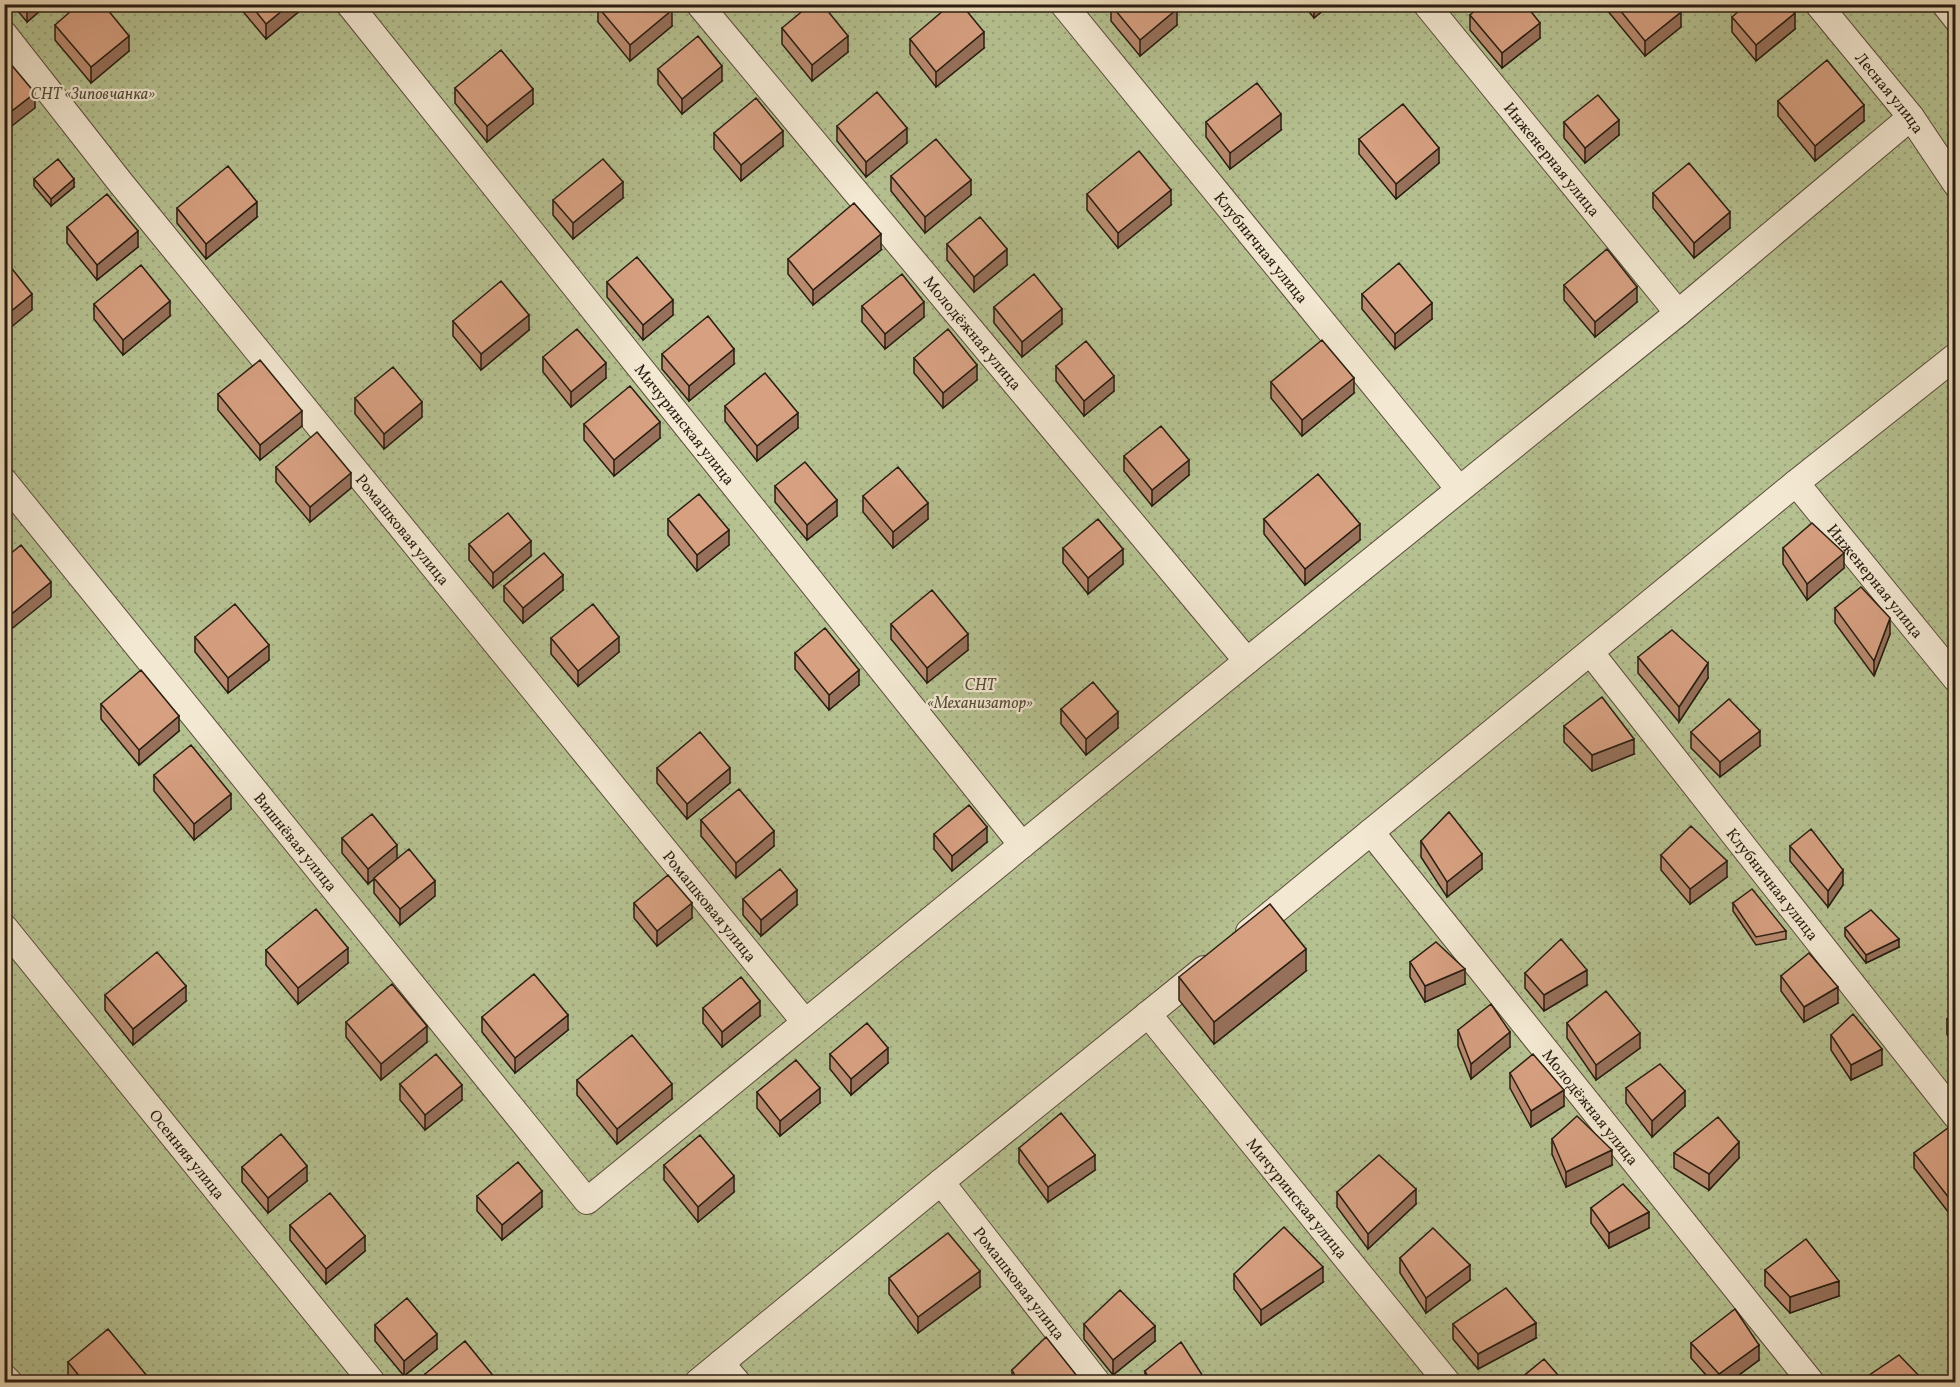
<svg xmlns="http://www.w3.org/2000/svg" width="1960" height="1387" font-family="Vollkorn,serif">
<defs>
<pattern id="garden-dots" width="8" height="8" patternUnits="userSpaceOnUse" patternTransform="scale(1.5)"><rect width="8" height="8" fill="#b6c191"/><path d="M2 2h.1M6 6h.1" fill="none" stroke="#9ca57c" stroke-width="1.8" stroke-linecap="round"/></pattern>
</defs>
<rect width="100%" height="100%" fill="#ecdbb9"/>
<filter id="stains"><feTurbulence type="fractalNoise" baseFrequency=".00333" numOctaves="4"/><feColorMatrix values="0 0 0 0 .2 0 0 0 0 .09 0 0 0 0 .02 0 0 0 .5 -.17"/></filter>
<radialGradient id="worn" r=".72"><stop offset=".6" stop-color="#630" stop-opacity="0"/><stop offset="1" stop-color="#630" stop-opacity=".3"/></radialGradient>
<path fill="url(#garden-dots)" stroke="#706f51" stroke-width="1.5" d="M5,5h1950v1377h-1950z"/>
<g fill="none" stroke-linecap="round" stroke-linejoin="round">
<defs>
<path id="lane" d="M1937,4l19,24"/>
<g id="street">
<path id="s1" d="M349,4l673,841"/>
<path id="s2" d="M699,4l548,657"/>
<path id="s3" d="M1063,4l396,485"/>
<path id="s4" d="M1426,4l252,309"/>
<path id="s5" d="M1818,4l93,113 45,67"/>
<path id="s6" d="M4,34l116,148 684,839"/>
<path id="s7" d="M4,481l583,720 660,-540 431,-348 233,-196"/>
<path id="s8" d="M1796,483l160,196"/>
<path id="s9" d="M1591,653l365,463"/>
<path id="s10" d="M1371,832l440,550"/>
<path id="s11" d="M4,927l368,455"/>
<path d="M1249,932l547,-449 160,-127"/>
<path id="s12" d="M1148,1014l299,368"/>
<path id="s13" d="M941,1182l156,200"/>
<path d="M721,1363l16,19"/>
<path d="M4,1377l5,5"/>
<path d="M698,1382l243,-200 263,-213"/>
</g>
</defs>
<use href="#lane" stroke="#5a4c3b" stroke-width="16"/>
<use href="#street" stroke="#5a4c3b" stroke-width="28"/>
<use href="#lane" stroke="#f3e8d2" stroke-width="14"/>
<use href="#street" stroke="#f3e8d2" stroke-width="26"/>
</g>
<path fill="#b98a6f" stroke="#291d11" stroke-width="1.5" d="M12,4h36l-21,18z
M240,4h68l-42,35 -26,-31z
M1303,4h28l-17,14z
M1602,4h73l6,23 -36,29z
M1111,5l66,20 -37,31 -29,-35z
M598,7l74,19 -42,35 -32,-39z
M1470,15l70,23 -38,30 -32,-38z
M1732,17l63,12 -39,32 -24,-29z
M55,25l74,26 -38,32 -36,-43z
M782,28l66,24 -36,29 -30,-37z
M910,39l74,9 -48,39 -26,-33z
M658,69l64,12 -40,33 -24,-30z
M455,88l78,16 -46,38 -32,-39z
M1778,101l86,20 -49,40 -37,-45z
M1206,122l75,8 -51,39 -24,-32z
M1564,122l55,13 -34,28 -21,-25z
M837,126l70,17 -41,34 -29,-36z
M714,133l69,13 -42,35 -27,-32z
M1359,139l80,24 -43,36 -37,-45z
M891,176l80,19 -46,38 -34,-42z
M34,179l40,8 -23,19 -17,-20z
M1653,193l77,35 -36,30 -41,-50z
M1087,194l84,11 -53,43 -31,-38z
M623,198l-50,41 -20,-24v-15z
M177,208l80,9 -51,42 -29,-36z
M67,227l71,20 -41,33 -30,-37z
M947,244l60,21 -33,27 -27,-32z
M881,250l-68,55 -25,-31v-15z
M607,282l66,33 -30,25 -36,-43z
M1564,285l73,17 -42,35 -31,-37z
M1362,294l70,25 -37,30 -33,-40z
M94,304l76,12 -47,39 -29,-36z
M862,306l62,11 -39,32 -23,-27z
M994,307l68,17 -40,33 -28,-34z
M453,321l76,9 -48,40 -28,-34z
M662,354l72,10 -45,37 -27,-32z
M543,357l63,21 -35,29 -28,-35z
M914,358l63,22 -34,28 -29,-35z
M1056,366l58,25 -30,25 -28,-35z
M1271,382l83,11 -52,43 -31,-38z
M218,394l84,32 -42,34 -42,-50z
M355,398l67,19 -38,32 -29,-35z
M725,406l73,22 -41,33 -32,-40z
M584,424l76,14 -46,38 -30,-36z
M1124,456l65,19 -37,31 -28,-35z
M276,467l75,21 -41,34 -34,-40z
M775,486l62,30 -30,24 -32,-38z
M863,496l65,23 -35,29 -30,-36z
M668,519l61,26 -32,26 -29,-36z
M1264,519l96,21 -55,45 -41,-51z
M469,544l62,12 -38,32 -24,-28z
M1063,548l60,16 -35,30 -25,-31z
M1783,548l61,20 -37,32 -24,-36z
M504,586l59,4 -40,33 -19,-22z
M1835,608l55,26 -16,42 -39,-53z
M891,624l77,26 -41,33 -36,-44z
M195,637l74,23 -41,33 -33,-41z
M551,638l68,14 -41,34 -27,-32z
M795,653l64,32 -30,25 -34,-41z
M1638,657l70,21 -29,44 -41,-49z
M101,704l78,27 -40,34 -38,-46z
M1061,709l57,19 -32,27 -25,-31z
M1564,726l70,28 -42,17 -28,-29z
M1691,732l69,14 -40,31 -29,-29z
M657,768l73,15 -43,36 -30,-36z
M154,775l77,34 -37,31 -40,-49z
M701,820l73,26 -38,32 -35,-42z
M934,834l53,8 -35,29 -18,-22z
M342,838l55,21 38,37 -35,29 -26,-32v-14l-6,5 -26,-31z
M1421,841l61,28 -35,28 -26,-40z
M1790,846l53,39 -15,22 -38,-46z
M1661,855l66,22 -37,27 -29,-34z
M743,899l54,6 -36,31 -18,-21z
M634,903l58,15 -35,28 -23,-28z
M1733,903l53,28v8l-30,6 -23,-34z
M1845,928l54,19 -33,16 -21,-27z
M266,950l82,13 -50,41 -32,-39z
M1410,962l55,22 -40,18 -15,-25z
M1306,971l-92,73 -35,-44v-23z
M1525,973l62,12 -43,26 -19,-23z
M1781,976l57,27 -34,19 -23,-31z
M105,995l81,6 -53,44 -28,-35z
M703,1008l57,8 -38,31 -19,-24z
M1956,1013v37l-9,-16v-15z
M482,1017l86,13 -53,43 -33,-41z
M346,1022l81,20 -46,38 -35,-43z
M1567,1023l73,25 -44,32 -29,-42z
M1458,1030l52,17 -39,32 -13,-33z
M1831,1035l51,30 -31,15 -20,-30z
M830,1054l58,9 -37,32 -21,-26z
M1510,1073l54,33 -33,21 -21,-39z
M577,1080l95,19 -55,45 -40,-49z
M400,1084l62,16 -37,30 -25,-30z
M1626,1088l59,18 -33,31 -26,-34z
M757,1092l63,11 -40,33 -23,-28z
M1956,1130v79l-7,4 -35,-45v-15z
M1552,1139l60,26 -46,22 -14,-33z
M1019,1148l76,22 -47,32 -29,-39z
M1674,1153l65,5 -30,32 -35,-22z
M664,1165l70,27 -36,30 -34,-42z
M242,1167l65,14 -39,32 -26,-31z
M1337,1192l79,12 -48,45 -31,-42z
M477,1196l65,11 -40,33 -25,-29z
M1591,1208l58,20 -40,20 -18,-25z
M290,1225l75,26 -39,33 -36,-44z
M1400,1258l70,22 -44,33 -26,-40z
M1765,1270l74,26 -49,17 -25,-27z
M1234,1274l89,8 -62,43 -27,-36z
M889,1278l91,9 -62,46 -29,-39z
M1084,1324l71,17 -42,34 -29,-36z
M1453,1324l83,14 -58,31 -25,-30z
M375,1325l62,24 -33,27 -29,-35z
M1691,1343l68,17 -31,23h-15l-22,-25z
M68,1362l85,21h-80l-5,-6z
M1012,1370l69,13h-69z
M1145,1371l61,12h-61z
M425,1374l70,9h-70z"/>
<path fill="#96705a" stroke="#291d11" stroke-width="1.5" d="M29,4h19l-21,18v-15z
M290,4h18l-42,35v-15z
M1314,4h17l-17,14z
M1177,9v16l-37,31v-16z
M672,10v16l-42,35v-16z
M1681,12v15l-36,29v-15z
M1795,13v16l-39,32v-16z
M1540,23v15l-38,30v-15z
M984,32v16l-48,39v-15z
M129,36v15l-38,32v-16z
M848,36v16l-36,29v-16z
M722,66v15l-40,33v-15z
M533,89v15l-46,38v-16z
M35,93v15l-31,24v-15z
M1864,105v16l-49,40v-15z
M1281,114v16l-51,39v-16z
M1619,120v15l-34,28v-15z
M907,128v15l-41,34v-15z
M783,131v15l-42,35v-16z
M1439,148v15l-43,36v-15z
M74,179v8l-23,19v-7z
M971,180v15l-46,38v-16z
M623,182v16l-50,41v-16z
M1171,190v15l-53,43v-15z
M257,202v15l-51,42v-15z
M1730,212v16l-36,30v-15z
M138,231v16l-41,33v-15z
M881,234v16l-68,55v-15z
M1007,249v16l-33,27v-15z
M1637,287v15l-42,35v-15z
M32,294v16l-28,23v-16z
M673,300v15l-30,25v-15z
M170,301v15l-47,39v-15z
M924,302v15l-39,32v-15z
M1432,303v16l-37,30v-15z
M1062,309v15l-40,33v-15z
M529,315v15l-48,40v-16z
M734,349v15l-45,37v-15z
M606,363v15l-35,29v-15z
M977,365v15l-34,28v-15z
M1114,376v15l-30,25v-15z
M1354,378v15l-52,43v-16z
M422,402v15l-38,32v-15z
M302,411v15l-42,34v-15z
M798,413v15l-41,33v-15z
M660,422v16l-46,38v-16z
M1189,460v15l-37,31v-16z
M351,473v15l-41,34v-15z
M837,500v16l-30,24v-15z
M928,503v16l-35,29v-16z
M1360,524v16l-55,45v-16z
M729,530v15l-32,26v-16z
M531,541v15l-38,32v-15z
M1123,549v15l-35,30v-16z
M1844,553v15l-37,32v-16z
M563,575v15l-40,33v-15z
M51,582v15l-47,38v-15z
M1890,618v16l-16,42v-15z
M968,634v16l-41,33v-15z
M619,637v15l-41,34v-15z
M269,645v15l-41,33v-15z
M1708,663v15l-29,44v-15z
M859,670v15l-30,25v-15z
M1118,712v16l-32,27v-16z
M179,716v15l-40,34v-15z
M1760,731v15l-40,31v-15z
M1634,739v15l-42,17v-16z
M730,768v15l-43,36v-15z
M231,794v15l-37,31v-16z
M987,827v15l-35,29v-15z
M774,831v15l-38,32v-15z
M397,845v15l-29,24v-15z
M1482,854v15l-35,28v-15z
M1727,861v16l-37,27v-15z
M1843,870v15l-15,22v-16z
M435,881v15l-35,29v-16z
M797,890v15l-36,31v-16z
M692,903v15l-35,28v-15z
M1899,939v8l-33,16v-8z
M11,944v15l-7,6v-15z
M348,948v15l-50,41v-16z
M1306,949v22l-92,73v-22z
M1465,969v15l-40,18v-16z
M1587,970v15l-43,26v-16z
M186,986v15l-53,44v-16z
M1838,987v16l-34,19v-15z
M760,1001v15l-38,31v-15z
M568,1015v15l-53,43v-15z
M427,1026v16l-46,38v-16z
M1510,1032v15l-39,32v-15z
M1640,1033v15l-44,32v-15z
M888,1048v15l-37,32v-16z
M1882,1049v16l-31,15v-15z
M672,1084v15l-55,45v-15z
M462,1085v15l-37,30v-15z
M820,1088v15l-40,33v-15z
M1564,1090v16l-33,21v-16z
M1685,1091v15l-33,31v-16z
M1739,1142v16l-30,32v-16z
M1612,1150v15l-46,22v-15z
M1095,1155v15l-47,32v-15z
M307,1166v15l-39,32v-15z
M734,1176v16l-36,30v-15z
M1416,1189v15l-48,45v-15z
M542,1191v16l-40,33v-15z
M1956,1193v16l-7,4v-15z
M1649,1212v16l-40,20v-15z
M365,1236v15l-39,33v-15z
M1470,1265v15l-44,33v-15z
M1323,1267v15l-62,43v-15z
M980,1271v16l-62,46v-16z
M1839,1281v15l-49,17v-16z
M1536,1323v15l-58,31v-15z
M1155,1326v15l-42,34v-15z
M437,1334v15l-33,27v-15z
M1759,1345v15l-31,23h-9v-9z"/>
<path fill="#d7a081" stroke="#291d11" stroke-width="1.5" d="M79,4h24l26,32 -38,31 -36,-42z
M250,4h40l-24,20z
M601,4h66l5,6 -42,35 -32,-38z
M811,4h11l26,32 -36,29 -30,-37z
M951,4h10l23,28 -48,40 -26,-33z
M1112,4h61l4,5 -37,31 -29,-35z
M1482,4h43l15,19 -38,30 -32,-38z
M1615,4h60l6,8 -36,29z
M1747,4h41l7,9 -39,32 -24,-28z
M698,36l24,30 -40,33 -24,-30z
M501,50l32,39 -46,37 -32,-38z
M4,56l31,37 -31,24z
M1827,60l37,45 -49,41 -37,-45z
M1257,83l24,31 -51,39 -24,-31z
M877,92l30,36 -41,34 -29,-36z
M1598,95l21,25 -34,28 -21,-26z
M756,98l27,33 -42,34 -27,-32z
M1403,104l36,44 -43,36 -37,-45z
M936,139l35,41 -46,37 -34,-41z
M1139,151l32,39 -53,43 -31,-39z
M58,159l16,20 -23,20 -17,-20z
M603,159l20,23 -50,41 -20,-23z
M1689,163l41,49 -36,31 -41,-50z
M228,166l29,36 -51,42 -29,-36z
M107,194l31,37 -41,34 -30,-38z
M854,203l27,31 -68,56 -25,-31z
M980,217l27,32 -33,28 -27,-33z
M1607,249l30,38 -42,35 -31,-37z
M637,257l36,43 -30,25 -36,-43z
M1399,263l33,40 -37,31 -33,-40z
M9,265l23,29 -28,23v-49z
M141,265l29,36 -47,39 -29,-36z
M902,274l22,28 -39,32 -23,-28z
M1034,274l28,35 -40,33 -28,-35z
M501,281l28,34 -48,39 -28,-33z
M708,316l26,33 -45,37 -27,-32z
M577,329l29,34 -35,29 -28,-35z
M948,329l29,36 -34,28 -29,-35z
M1322,340l32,38 -52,42 -31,-38z
M1086,341l28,35 -30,25 -28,-35z
M260,360l42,51 -42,34 -42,-51z
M393,367l29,35 -38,32 -29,-36z
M765,373l33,40 -41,33 -32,-40z
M630,386l30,36 -46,38 -30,-36z
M1161,426l28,34 -37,30 -28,-34z
M317,432l34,41 -41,34 -34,-40z
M805,462l32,38 -30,25 -32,-39z
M898,467l30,36 -35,29 -30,-36z
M1318,474l42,50 -55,45 -41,-50z
M699,494l30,36 -32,25 -29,-36z
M508,513l23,28 -38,32 -24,-29z
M1098,519l25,30 -35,29 -25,-30z
M1812,523l32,30 -37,31 -24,-36z
M21,545l30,37 -47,38v-61z
M544,553l19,22 -40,33 -19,-22z
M1861,587l29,31 -16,43 -39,-53z
M932,590l36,44 -41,34 -36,-44z
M235,604l34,41 -41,33 -33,-41z
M593,604l26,33 -41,34 -27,-33z
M825,628l34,42 -30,25 -34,-42z
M1672,630l36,33 -29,44 -41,-50z
M141,670l38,46 -40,34 -38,-46z
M1093,682l25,30 -32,27 -25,-30z
M1602,697l32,42 -42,16 -28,-29z
M1729,699l31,32 -40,31 -29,-30z
M700,732l30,36 -43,36 -30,-36z
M191,745l40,49 -37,30 -40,-49z
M739,789l35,42 -38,32 -35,-43z
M969,805l18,22 -35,29 -18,-22z
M1449,812l33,42 -35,28 -26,-41z
M372,814l25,31 -29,24 -26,-31z
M1691,826l36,35 -37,28 -29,-34z
M1811,829l32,41 -15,21 -38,-45z
M409,849l26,32 -35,28 -26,-31z
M780,869l17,21 -36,30 -18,-21z
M668,875l24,28 -35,28 -23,-28z
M1752,889l34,42 -30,6 -23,-34z
M1270,904l36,45 -92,73 -35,-45z
M316,909l32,39 -50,40 -32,-38z
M1871,910l28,29 -33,16 -21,-27z
M4,936l7,8 -7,6z
M1561,939l26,31 -43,25 -19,-22z
M1436,942l29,27 -40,17 -15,-24z
M157,952l29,34 -53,43 -28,-34z
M1809,953l29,34 -34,20 -23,-31z
M534,974l34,41 -53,43 -33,-41z
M741,977l19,24 -38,31 -19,-24z
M392,984l35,42 -46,38 -35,-42z
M1606,991l34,42 -44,32 -29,-42z
M1491,1004l19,28 -39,32 -13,-34z
M1956,1013v22l-9,-16z
M1853,1014l29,35 -31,16 -20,-30z
M867,1023l21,25 -37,31 -21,-25z
M632,1035l40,49 -55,45 -40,-49z
M436,1054l26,31 -37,30 -25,-31z
M1533,1054l31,36 -33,21 -21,-38z
M796,1060l24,28 -40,33 -23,-29z
M1660,1064l25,27 -33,30 -26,-33z
M1061,1113l34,42 -47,32 -29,-39z
M1577,1116l35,34 -46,22 -14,-33z
M1718,1117l21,25 -30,32 -35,-21z
M1952,1125l4,5v63l-7,5 -35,-45z
M281,1134l26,32 -39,32 -26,-31z
M700,1135l34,41 -36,31 -34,-42z
M1379,1155l37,34 -48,45 -31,-42z
M518,1162l24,29 -40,34 -25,-29z
M1623,1184l26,28 -40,21 -18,-25z
M330,1193l35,43 -39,33 -36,-44z
M1284,1227l39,40 -62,43 -27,-36z
M1433,1228l37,37 -44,33 -26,-40z
M948,1233l32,38 -62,46 -29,-39z
M1806,1239l33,42 -49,16 -25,-27z
M1506,1288l30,35 -58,31 -25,-30z
M1120,1290l35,36 -42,34 -29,-36z
M407,1298l30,36 -33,27 -29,-36z
M1735,1309l24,36 -40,29 -28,-31z
M108,1329l45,54h-68l-17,-21z
M1046,1337l35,44 -4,2h-58l-7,-13z
M465,1341l30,37 -6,5h-57l-7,-9z
M1181,1342l25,39 -4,2h-51l-6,-12z
M1899,1355l27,28h-63l-1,-3z
M1544,1359l21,24h-50z
M1780,1378l5,5h-12z"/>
<g text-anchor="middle" stroke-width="4.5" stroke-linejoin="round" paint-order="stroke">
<g font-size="16" font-style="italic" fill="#534e37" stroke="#f3e8d2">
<text x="93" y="99">СНТ «Зиповчанка»</text>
<text x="980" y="690">СНТ<tspan x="980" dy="18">«Механизатор»</tspan></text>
</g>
<g font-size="16" fill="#291d11" stroke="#f3e8d2">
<text dy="6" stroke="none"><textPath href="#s5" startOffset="114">Лесная улица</textPath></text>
<text dy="6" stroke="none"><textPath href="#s4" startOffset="200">Инженерная улица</textPath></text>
<text dy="6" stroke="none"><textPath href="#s3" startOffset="314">Клубничная улица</textPath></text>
<text dy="6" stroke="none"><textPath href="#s2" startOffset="428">Молодёжная улица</textPath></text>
<text dy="6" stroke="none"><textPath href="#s1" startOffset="538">Мичуринская улица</textPath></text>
<text dy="6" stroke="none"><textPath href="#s6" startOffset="636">Ромашковая улица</textPath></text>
<text dy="6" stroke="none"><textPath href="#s8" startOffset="126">Инженерная улица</textPath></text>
<text dy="6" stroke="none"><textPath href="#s7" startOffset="464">Вишнёвая улица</textPath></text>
<text dy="6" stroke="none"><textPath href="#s9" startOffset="294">Клубничная улица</textPath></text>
<text dy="6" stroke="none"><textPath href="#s6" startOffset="1122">Ромашковая улица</textPath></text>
<text dy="6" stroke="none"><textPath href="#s10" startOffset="352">Молодёжная улица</textPath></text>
<text dy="6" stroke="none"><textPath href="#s11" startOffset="292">Осенняя улица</textPath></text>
<text dy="6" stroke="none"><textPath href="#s12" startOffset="237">Мичуринская улица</textPath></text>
<text dy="6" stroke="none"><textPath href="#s13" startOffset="128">Ромашковая улица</textPath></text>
</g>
</g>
<rect width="1960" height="1387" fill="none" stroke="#ecdbb9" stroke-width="24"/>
<rect x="6" y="6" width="1948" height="1375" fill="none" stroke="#291d11" stroke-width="3"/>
<rect x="12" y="12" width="1936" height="1363" fill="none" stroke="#291d11" stroke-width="1.5"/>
<rect width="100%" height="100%" filter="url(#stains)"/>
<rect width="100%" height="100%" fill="url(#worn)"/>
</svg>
